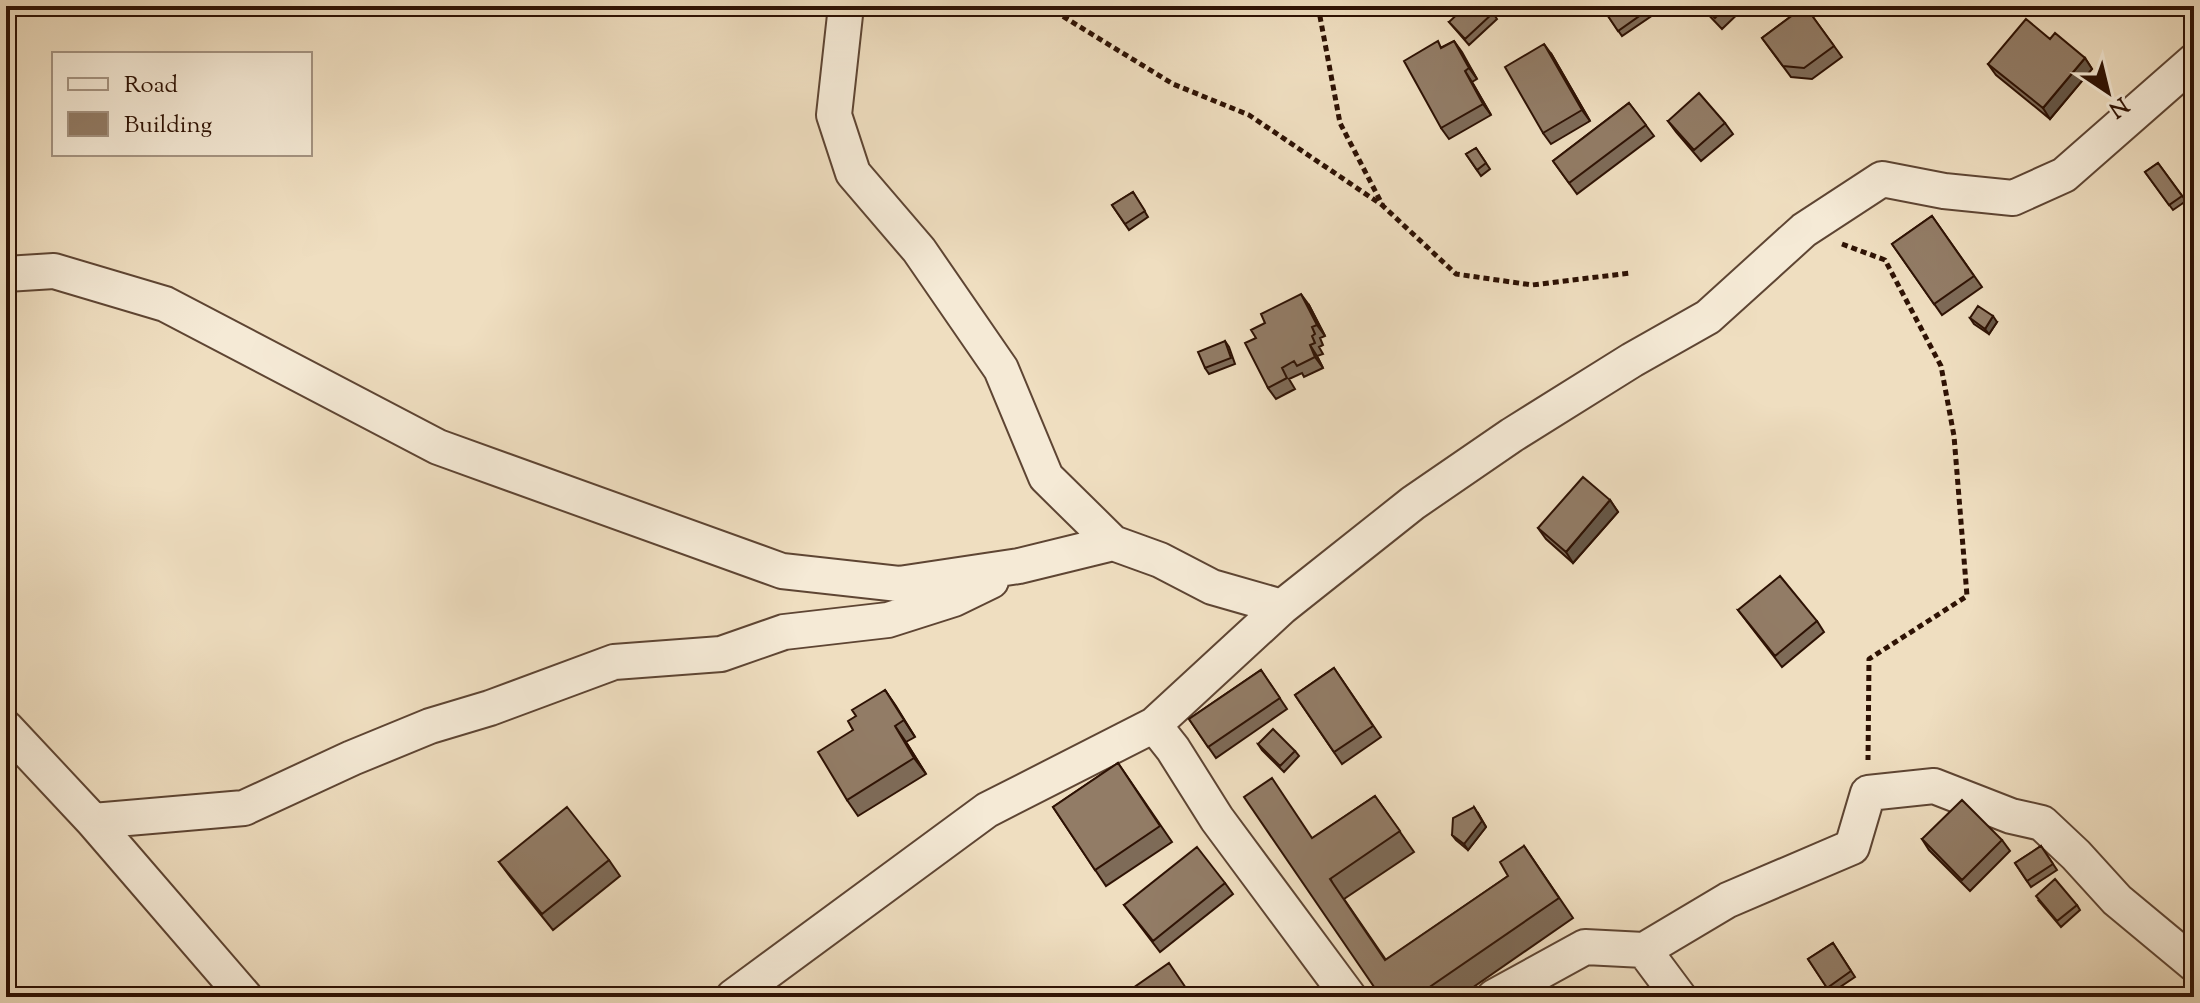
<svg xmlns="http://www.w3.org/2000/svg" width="2200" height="1003" font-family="'Sorts Mill Goudy',serif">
<rect width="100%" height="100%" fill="#efdec0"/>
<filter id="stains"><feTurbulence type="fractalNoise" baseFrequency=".0025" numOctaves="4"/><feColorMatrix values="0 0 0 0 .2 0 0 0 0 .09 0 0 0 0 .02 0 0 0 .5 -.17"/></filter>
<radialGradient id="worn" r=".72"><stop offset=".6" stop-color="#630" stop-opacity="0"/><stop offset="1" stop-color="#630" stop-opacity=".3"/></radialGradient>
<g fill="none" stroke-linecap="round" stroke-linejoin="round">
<defs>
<path id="street" d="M846,6l-12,109 19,58 66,77 82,119 45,108 67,66
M6,274l48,-3 111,33 273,143 344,124 117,13 120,-18 94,-23 47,17 52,27 70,20
M1154,725l19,24 44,70 132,178
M6,728l87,93 152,176
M93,821l151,-13 108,-50 78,-32 60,-18 124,-46 107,-8 63,-22 104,-12 66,-21 37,-18
M1644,950l84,-50 124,-53 16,-54 66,-7 77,30 31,7 34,32 41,45 77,64
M733,997l254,-187 167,-85 128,-118 131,-104 99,-68 120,-75 76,-43 96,-87 78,-51 62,12 69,7 51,-23 130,-114
M1494,997l91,-50 59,3 35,47"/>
</defs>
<use href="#street" stroke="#5e4533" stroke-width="38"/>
<path stroke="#2e1204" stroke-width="5" stroke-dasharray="6 4" stroke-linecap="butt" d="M1046,6l127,78 76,31 133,90
M1318,6l22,117 43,83 73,68 76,11 98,-12
M1842,244l43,16 56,106 13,70 13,160 -98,63 -1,101
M6,987l30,10"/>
<use href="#street" stroke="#f5ead6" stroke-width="34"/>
</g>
<path fill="#7e6b58" stroke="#2e1204" stroke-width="2" d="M1651,6l5,7 -34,23 -14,-20z
M1700,6h46l-24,23z
M1805,6l37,51 -30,22 -21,-2 -29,-39z
M1493,13l4,6 -28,26 -20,-23z
M2050,39l35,19 7,11 -42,50 -54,-44 -8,-11z
M1454,41l23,38 -5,3 19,33 -42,24 -8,-11 1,-81z
M1552,55l38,66 -39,23 -8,-11z
M1629,103l25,33 -77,58 -24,-33z
M1668,121l57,2 8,11 -32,27 -25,-29z
M1476,148l14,21 -9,7 -15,-22z
M2158,163l28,38 -13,9 -28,-38z
M1133,192l15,25 -19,13 -17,-25z
M1932,216l50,71 -40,28 -50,-71z
M1309,305l16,31 -5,2 3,7 -4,2 4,7 -6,2 6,12 -19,9 -2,-4 -13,6 6,10 -19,10 -8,-11 -12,-50z
M1970,318l27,4 -8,12 -15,-10z
M1225,341l4,6 6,17 -26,10 -4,-6z
M1610,500l8,12 -45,51 -27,-24 -8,-11z
M1738,610l79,11 7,11 -42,35z
M1334,668l47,69 -39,27 -47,-69z
M1261,670l26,39 -71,49 -27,-39z
M885,690l30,47 -9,5 20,32 -68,42 -11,-16 6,-70 3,-14z
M1258,744l37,7 4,5 -15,16 -22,-22z
M1118,763l54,79 -66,44 -53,-79z
M1375,796l39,56 -70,47 42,61 122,-84 16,-30 49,72 -114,79h-78l-68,-159z
M1478,813l8,14 -18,23 -12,-10 -4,-5z
M1922,839l80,1 8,11 -40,40 -41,-41z
M2041,846l16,24 -26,17 -16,-24z
M609,860l11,16 -67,54 -42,-52 -12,-16z
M1225,883l8,11 -73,58 -36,-47z
M2039,901l38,4 3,5 -19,17z
M1833,943l22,34 -24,16 -23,-34z"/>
<path fill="#665747" stroke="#2e1204" stroke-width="2" d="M1454,41l8,11 15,27 -8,-11z
M1544,44l8,11 38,66 -8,-11z
M2085,58l7,11 -42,50 -7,-11z
M1465,71l7,11 19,33 -8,-11z
M1301,294l8,11 16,31 -8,-11z
M1993,316l4,6 -8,12 -4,-5z
M1310,345l7,11 6,12 -8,-11z
M1610,500l8,12 -45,51 -7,-11z
M885,690l11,16 19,31 -11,-17z
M895,726l11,16 20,32 -12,-16z
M1474,807l12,20 -18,23 -4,-6z"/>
<path fill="#927c66" stroke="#2e1204" stroke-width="2" d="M1466,6h20l7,7 -28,26 -16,-17z
M1622,6h29l1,1 -34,24 -10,-15z
M1703,6h24l-12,12z
M1805,6l29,40 -30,22 -21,-2 -21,-28z
M2026,19l24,20 5,-6 30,25 -42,50 -55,-44z
M1438,41l3,7 13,-7 15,27 -4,3 18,33 -42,24 -37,-67z
M1544,44l38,66 -39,23 -38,-66z
M1699,93l26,30 -31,27 -26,-29z
M1629,103l17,22 -77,58 -16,-22z
M1476,148l10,15 -9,7 -11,-16z
M2158,163l24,33 -13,9 -24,-33z
M1133,192l12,19 -20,13 -13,-19z
M1932,216l42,60 -40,28 -42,-60z
M1301,294l16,31 -5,2 3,7 -3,2 3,7 -5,2 5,12 -18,9 -3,-5 -12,7 5,10 -19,10 -23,-45 11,-5 -5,-8 14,-7 -4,-9z
M1978,306l15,10 -8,13 -15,-11z
M1225,341l6,17 -26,10 -7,-16z
M1583,477l27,23 -44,52 -28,-24z
M1780,576l37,45 -42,35 -37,-46z
M1334,668l39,58 -39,26 -39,-57z
M1261,670l19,28 -72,49 -19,-28z
M885,690l19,30 -9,6 19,32 -67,42 -29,-48 35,-22 -5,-9 8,-5 -4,-6z
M1273,729l22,22 -15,15 -22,-22z
M1118,763l42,63 -65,44 -42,-63z
M1272,778l40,60 63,-42 25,35 -70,48 55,81 123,-84 -8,-14 24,-16 35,52 -144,99h-34l-137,-200z
M1962,800l40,40 -40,40 -40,-41z
M567,807l42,53 -67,54 -43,-52z
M1474,807l8,14 -18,23 -12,-9 1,-17z
M2041,846l12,18 -26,17 -12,-18z
M1197,847l28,36 -72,58 -29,-36z
M2055,879l22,26 -20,16 -21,-25z
M1833,943l18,28 -24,17 -19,-29z
M1169,963l23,34h-72z"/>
<rect width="2200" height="1003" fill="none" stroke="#efdec0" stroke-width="32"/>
<rect x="8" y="8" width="2184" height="987" fill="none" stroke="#2e1204" stroke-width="4"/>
<rect x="16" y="16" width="2168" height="971" fill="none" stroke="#2e1204" stroke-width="2"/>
<rect x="52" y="52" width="260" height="104" fill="#f5ead6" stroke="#a59482" stroke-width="2"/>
<rect x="68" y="78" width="40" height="12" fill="#f5ead6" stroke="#a59482" stroke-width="2"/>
<text x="124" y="92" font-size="24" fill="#2e1204">Road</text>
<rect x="68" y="112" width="40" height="24" fill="#927c66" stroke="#a59482" stroke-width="2"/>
<text x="124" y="132" font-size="24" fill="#2e1204">Building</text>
<g transform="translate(2108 92) rotate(145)" stroke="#f5ead6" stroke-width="6" paint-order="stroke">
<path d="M0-6L14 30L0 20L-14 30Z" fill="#2e1204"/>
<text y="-12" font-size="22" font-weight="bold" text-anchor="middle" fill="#2e1204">N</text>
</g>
<rect width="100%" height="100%" filter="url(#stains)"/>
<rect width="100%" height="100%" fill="url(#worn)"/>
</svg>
